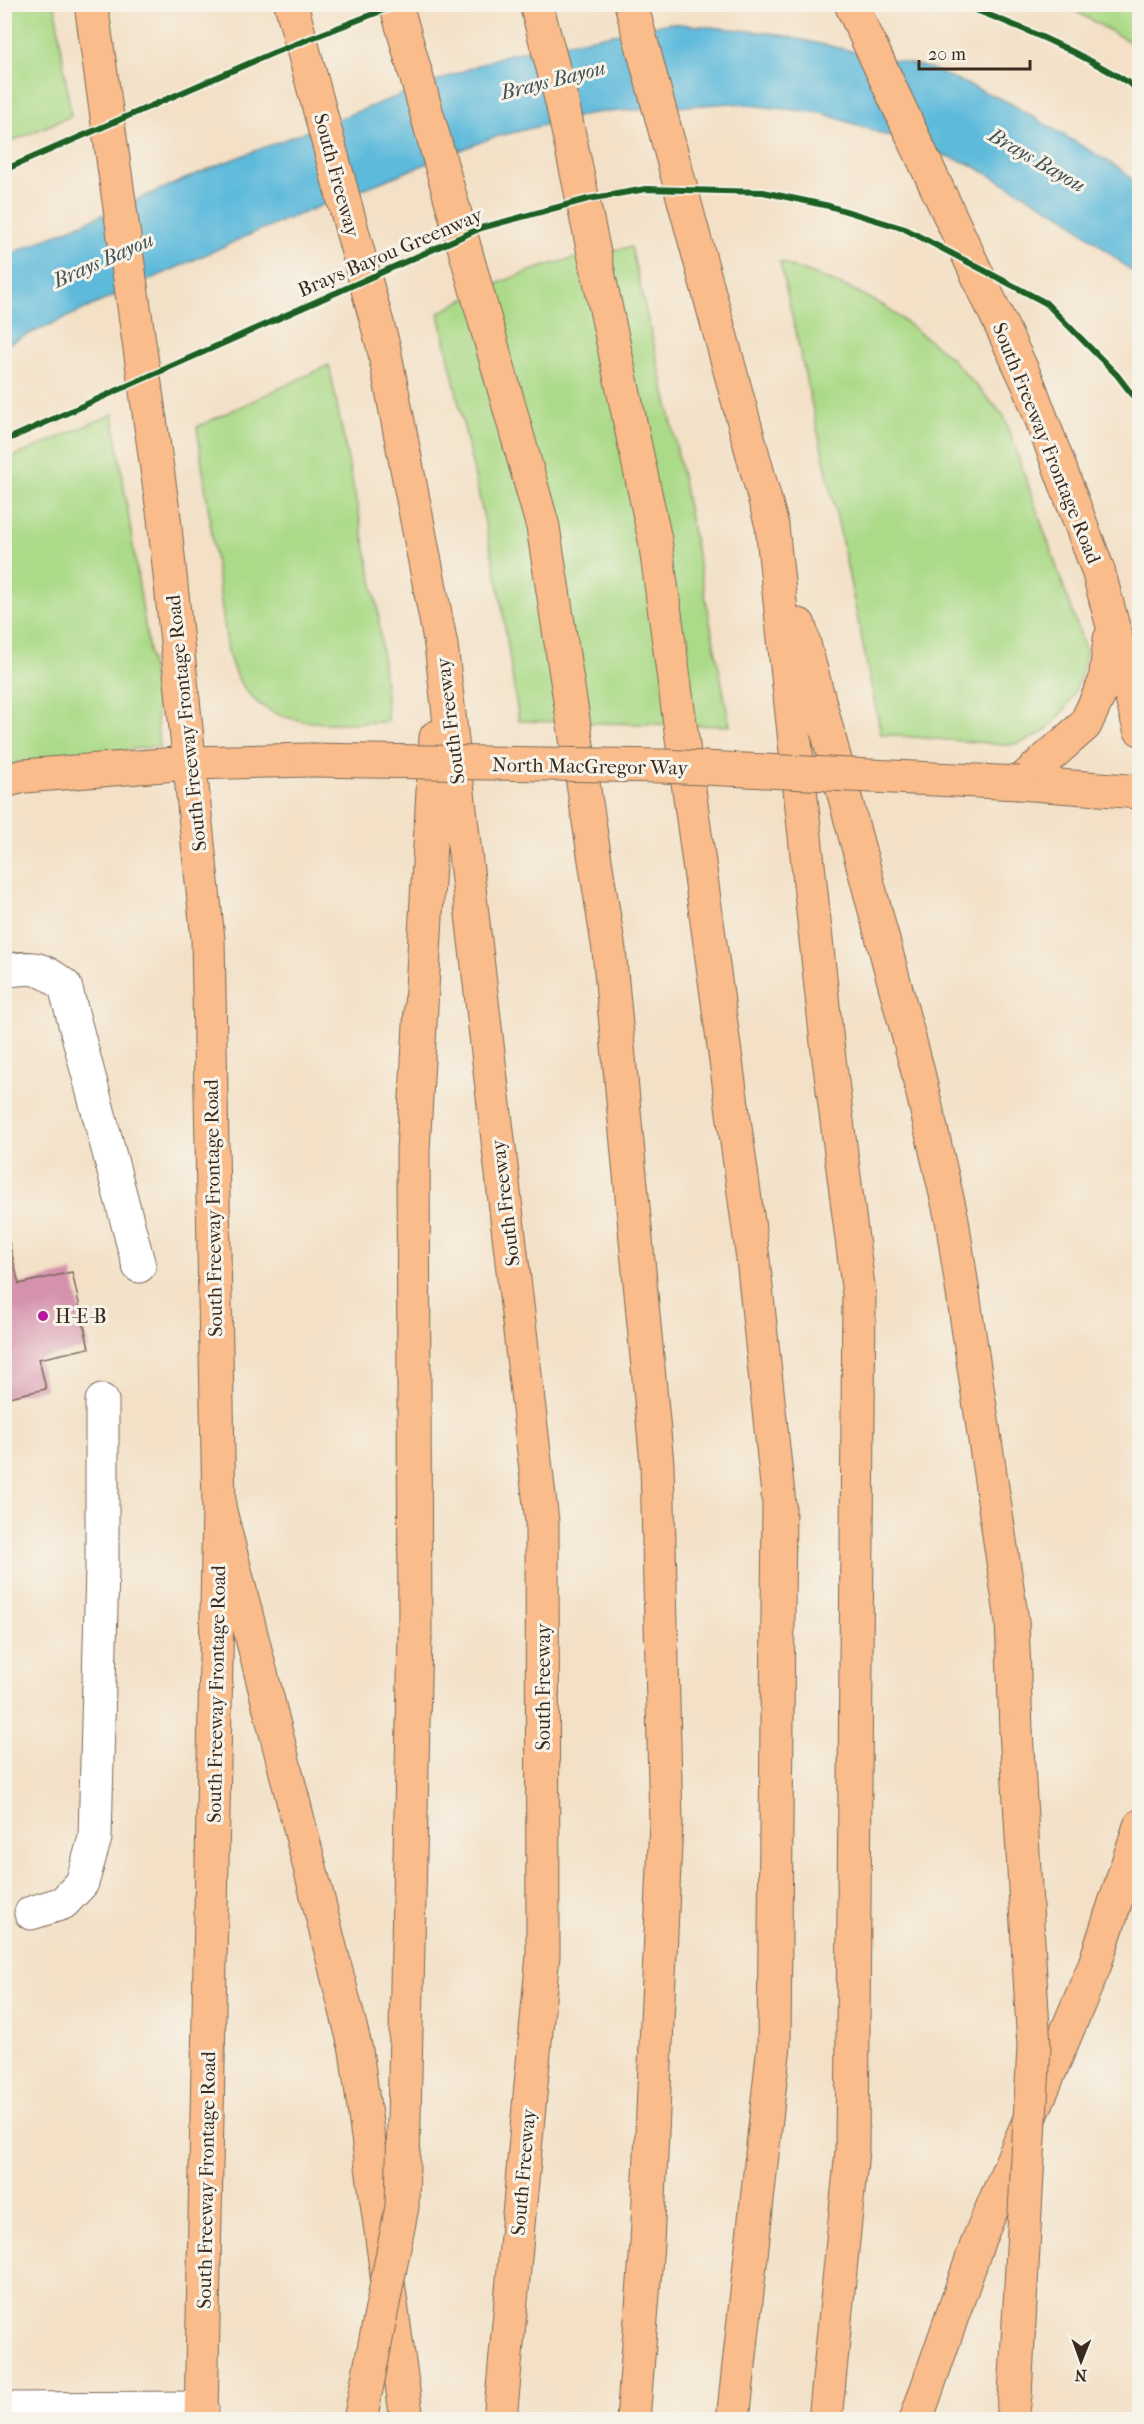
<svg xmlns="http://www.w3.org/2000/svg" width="1144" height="2424" font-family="'IM FELL French Canon',serif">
<rect width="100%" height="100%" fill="#f7f3e8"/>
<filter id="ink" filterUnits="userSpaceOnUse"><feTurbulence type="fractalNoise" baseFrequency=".0167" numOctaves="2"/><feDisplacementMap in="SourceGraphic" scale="12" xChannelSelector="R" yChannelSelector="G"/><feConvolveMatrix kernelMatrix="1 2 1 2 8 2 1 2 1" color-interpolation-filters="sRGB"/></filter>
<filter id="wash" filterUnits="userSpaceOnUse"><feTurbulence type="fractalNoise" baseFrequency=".008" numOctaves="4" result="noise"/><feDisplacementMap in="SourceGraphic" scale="24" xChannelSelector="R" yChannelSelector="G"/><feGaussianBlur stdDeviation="1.35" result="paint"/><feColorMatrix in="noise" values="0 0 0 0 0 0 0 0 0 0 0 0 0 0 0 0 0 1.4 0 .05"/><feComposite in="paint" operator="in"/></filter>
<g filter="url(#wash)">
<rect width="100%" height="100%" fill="#f3e0c6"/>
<path fill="#abda88" stroke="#738253" stroke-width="1.5" d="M5,4l50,1 16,111 -66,28z
M1064,5h75v42z
M631,247l40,172 59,307 -211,-5 -20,-134 -60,-274c62,-36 121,-55 192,-66z
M780,262l72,27 34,18 63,49 55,60 82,235c-6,42 -27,83 -71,93 -11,3 -26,-1 -37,-2 -33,-2 -65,-5 -97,-8l-42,-207z
M329,365l49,245 10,112c-67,1 -139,13 -160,-70l-31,-225z
M113,414l42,277 4,55 -154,19 -1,-304z"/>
<path fill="#5dbadb" stroke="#4c727c" stroke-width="1.5" d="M670,23l101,10 158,35 79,34 111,66 20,17v92l-74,-60 -95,-53 -148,-51 -92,-10 -137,10 -102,25 -231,92 -255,115 -1,-88 209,-90 292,-112z"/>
<g id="blocks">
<path fill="#d592ad" d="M4,1222l15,62 53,-12 17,76 -50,11 7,30 -42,9z"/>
</g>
</g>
<g filter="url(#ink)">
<use href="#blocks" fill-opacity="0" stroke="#7b6a59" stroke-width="1.5"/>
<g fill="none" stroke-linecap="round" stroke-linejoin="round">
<defs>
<path id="minor" d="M4,971c30,-5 38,-4 61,15l74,280
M31,1913l32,-10 19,-20 13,-45 7,-270v-167
M4,2409l198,-1"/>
<path id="major" d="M91,4l73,514 44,421 11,568 -18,913
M851,4l177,379 70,187 42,159
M4,781l20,-5 165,-13 121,-3
M1019,783l66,-58 20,-43 5,-43
M1019,783l121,9"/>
<path id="highway" d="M291,4l93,345 57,296 101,877 1,433 -43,465
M396,4l147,523 66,423 48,514 9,358 -19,422 -14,176
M536,4l26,98 93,438 98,719 26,245 -5,541 -41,375
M631,4l141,522 55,517 32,251 -7,857 -27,269
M799,625l118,443 35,152 60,401 4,109
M219,1507l137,543 51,370
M415,1636l-2,-485 23,-414
M916,2420l63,-181 115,-272 46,-141
M1012,2420l3,-25"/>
</defs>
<use href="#minor" stroke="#7b6a59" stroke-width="35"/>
<use href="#major" stroke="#7b6a59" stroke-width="35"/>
<use href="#highway" stroke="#7b6a59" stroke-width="35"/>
<use href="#minor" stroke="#fff" stroke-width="33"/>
<use href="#major" stroke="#f9bc8a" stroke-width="33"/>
<use href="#highway" stroke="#f9bc8a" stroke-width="33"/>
<defs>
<path id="major-bridge" d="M310,760l352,6 357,17"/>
<path id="highway-bridge" d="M1015,2395l19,-348 -18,-317
M360,2420l42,-213 13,-571"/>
</defs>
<use href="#major-bridge" stroke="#7b6a59" stroke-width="35" stroke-linecap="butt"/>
<use href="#highway-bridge" stroke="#7b6a59" stroke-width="35" stroke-linecap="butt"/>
<use href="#major-bridge" stroke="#f9bc8a" stroke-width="33"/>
<use href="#highway-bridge" stroke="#f9bc8a" stroke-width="33"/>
<defs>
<path id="cycleway" d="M959,4c62,22 125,50 181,86
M4,170l269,-117 126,-49
M4,441l477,-213 107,-29 58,-10 117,3 66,14 76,23 141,74 71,72 23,30"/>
</defs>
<use href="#cycleway" stroke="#f7f3e8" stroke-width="10"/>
<use href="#cycleway" stroke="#1b5e20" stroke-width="6"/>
</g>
</g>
<circle fill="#b5179e" stroke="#f7f3e8" stroke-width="2" cx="43" cy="1316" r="6"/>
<g text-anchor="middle" stroke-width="6" stroke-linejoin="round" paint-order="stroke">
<g font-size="20" fill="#3b2a1e" stroke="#f7f3e8">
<text transform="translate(337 175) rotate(75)" y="7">South Freeway</text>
<text transform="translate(390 252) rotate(-23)" y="7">Brays Bayou Greenway</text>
<text transform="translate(1047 443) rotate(68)" y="7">South Freeway Frontage Road</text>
<text transform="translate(450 721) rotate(-97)" y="7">South Freeway</text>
<text transform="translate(186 723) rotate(-96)" y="7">South Freeway Frontage Road</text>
<text transform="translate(590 766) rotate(1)" y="7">North MacGregor Way</text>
<text transform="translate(505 1203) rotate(-97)" y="7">South Freeway</text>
<text transform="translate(213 1208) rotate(-91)" y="7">South Freeway Frontage Road</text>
<text transform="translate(543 1687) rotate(-90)" y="7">South Freeway</text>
<text transform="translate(216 1694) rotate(-89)" y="7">South Freeway Frontage Road</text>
<text transform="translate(523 2172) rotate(-85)" y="7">South Freeway</text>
<text transform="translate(206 2180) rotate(-89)" y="7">South Freeway Frontage Road</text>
</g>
<g font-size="20" fill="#3b2a1e" stroke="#f7f3e8" text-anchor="start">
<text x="55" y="1323">H-E-B</text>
</g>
<g font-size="21" font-style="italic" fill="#455557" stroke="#f7f3e8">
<text transform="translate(553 80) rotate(-14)" y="7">Brays Bayou</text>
<text transform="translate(1037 160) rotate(30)" y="7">Brays Bayou</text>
<text transform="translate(103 260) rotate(-24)" y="7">Brays Bayou</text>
</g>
</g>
<rect width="1144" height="2424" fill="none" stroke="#f7f3e8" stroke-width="24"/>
<g transform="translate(1081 2361) rotate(181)" stroke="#f7f3e8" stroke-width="4.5" paint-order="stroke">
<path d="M0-4.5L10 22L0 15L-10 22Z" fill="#3b2a1e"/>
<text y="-9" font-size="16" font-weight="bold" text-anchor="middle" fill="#3b2a1e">N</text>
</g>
<path d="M919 60v9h111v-9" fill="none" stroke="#3b2a1e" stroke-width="3"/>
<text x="928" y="60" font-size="18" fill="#3b2a1e" stroke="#f7f3e8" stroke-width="4.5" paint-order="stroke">20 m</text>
</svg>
